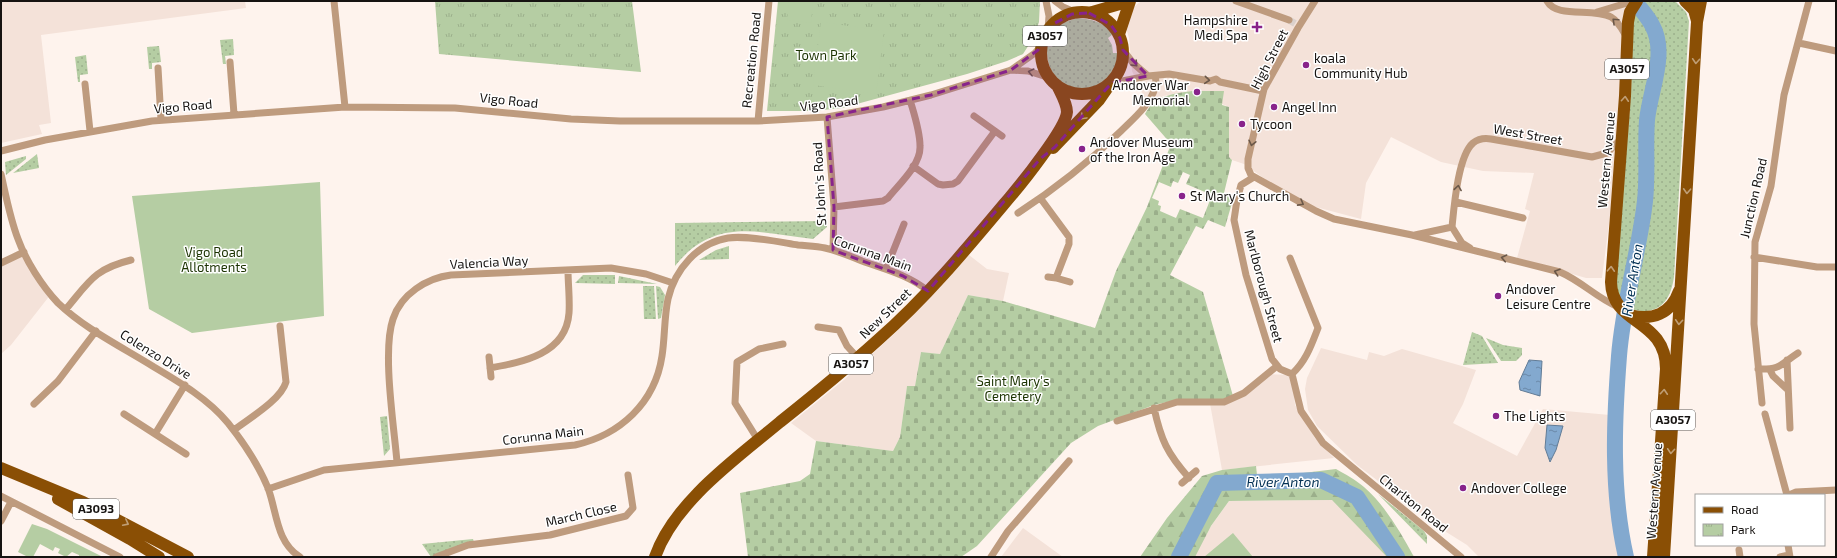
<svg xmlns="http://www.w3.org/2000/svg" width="1837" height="558" font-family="'Exo 2',sans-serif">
<defs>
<pattern id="grass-dots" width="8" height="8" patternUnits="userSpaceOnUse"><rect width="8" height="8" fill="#b5cda3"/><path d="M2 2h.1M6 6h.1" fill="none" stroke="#9baf8b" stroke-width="1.8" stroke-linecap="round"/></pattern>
<pattern id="forest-firs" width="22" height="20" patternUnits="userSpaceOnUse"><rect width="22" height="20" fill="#b5cda3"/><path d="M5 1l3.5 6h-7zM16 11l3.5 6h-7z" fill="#9baf8b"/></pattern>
<pattern id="cemetery-stones" width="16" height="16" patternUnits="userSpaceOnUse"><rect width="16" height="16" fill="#b5cda3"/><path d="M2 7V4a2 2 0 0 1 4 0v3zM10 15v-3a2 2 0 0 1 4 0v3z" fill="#9baf8b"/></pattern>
<pattern id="park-tufts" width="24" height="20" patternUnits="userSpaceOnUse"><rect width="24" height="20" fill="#b5cda3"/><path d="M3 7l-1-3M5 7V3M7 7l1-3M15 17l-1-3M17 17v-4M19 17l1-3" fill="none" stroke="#9baf8b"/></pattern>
<pattern id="water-ripples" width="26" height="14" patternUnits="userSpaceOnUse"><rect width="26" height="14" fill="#83a9cf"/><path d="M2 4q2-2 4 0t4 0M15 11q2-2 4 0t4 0" fill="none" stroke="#6a88a7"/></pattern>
</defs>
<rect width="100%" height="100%" fill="#fef3ed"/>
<path fill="#f4e2d9" d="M1,1h244l1,7 -205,27 10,88 -12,2 3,9 -41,9z
M1141,1h490l-13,152 -16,125h-16l-69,-20 13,-47 -5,-2 9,-36 -51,-2 -42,-9 -50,-25 -25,46 -5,36 -64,-17 -53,-38 -12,-4 -3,-3v-50l-37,-16 -29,5 -14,12 -17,-37 -3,-33 -3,-10 8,-21z
M24,252l27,42 -40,51 -10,9v-91z
M969,255l18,14 22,4 -6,28 -35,-6 -28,59 -19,-2 -6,35 -8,-1 -7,51 -7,14 -77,-10 -25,-18 54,-44 61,-56z
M1321,348l46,12 2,-8 15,4 18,-7 74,21 -13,34 -10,19 64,33 26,-47 67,6 -2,39 4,40 10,63h-143l-12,-12 -24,-15 -86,-65 -40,-39 -9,-16 -3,-21 2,-11z
M1266,374l26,1 3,30 20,33 19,20 -112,12 -13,-72 15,2 26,-11z
M1332,500l84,57h-227l40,-56z
M1023,528l40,29h-62z"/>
<path fill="url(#grass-dots)" d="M1647,1l29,1 10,10 3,9 -15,256c-3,20 -11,35 -33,34 -6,0 -14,-3 -18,-7 -3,-4 -5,-10 -8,-14l16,-198 2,-73 5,-12z
M1077,18c14,1 28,4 36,16l-5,4 4,7 1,8h6c-5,52 -75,47 -72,-6h5l2,-8 5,-6 -4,-3 10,-8z
M233,39l1,16 -9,1 1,8h-3l-3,-24z
M159,46l2,16 -9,1v6h-3l-2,-22z
M86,55l2,19 -8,1v7h-2l-3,-25z
M37,154l2,14 -26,5z
M26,156v3l-20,16 -1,-13z
M827,221v6l-14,12c-54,-6 -98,-23 -138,27v-43z
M729,246v13l-30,1 17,-10z
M583,275h32v9l-40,-1z
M619,276l38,8 -39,-1z
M643,286h11l2,33h-12z
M656,286l4,1 5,8 -4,23 -3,1z
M1472,332l10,4 16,27 -35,2z
M1486,338l17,7 19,3v7l-6,6h-15z
M387,416l3,33 -6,7 -4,-39z
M1378,494l46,37 3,5v8z
M473,539l1,3 -41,15h-2l-9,-13z"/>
<path fill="url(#forest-firs)" d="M1256,466l1,9 46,-2 33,-4c9,5 20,11 28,18 21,18 37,46 50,70h-27l-55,-57 -103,1 -18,25 -16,31h-55l27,-39 35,-42 20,-6z"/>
<path fill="url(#cemetery-stones)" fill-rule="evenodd" d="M1192,91h32l-2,14 7,2v50l3,3 -8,33 10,3 -9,31 -17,-7 -5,9 -7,-3 -26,49 33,17 30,104 -9,4h-48l-22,5 -56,21 -27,17 -94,103 -16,11h-213l-8,-64 60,-12 10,-7 6,-33 77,10 7,-14 7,-51h8l6,-34 19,2 28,-59 35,6 92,27 21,-57 31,-64 24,-63 -26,-30c10,-19 28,-20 47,-23zM1183,172l7,3 -4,9 26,11 -9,23 -23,-9 -4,9 -16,-7 1,-5 -3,-1 1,-4 -7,-3 7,-16 12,5 2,-6 5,2z"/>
<path fill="url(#park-tufts)" d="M435,1h197l9,71 -202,-18z
M778,1h262l-1,21 -5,15 -11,17 -16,7 -40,13 -125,34 -29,3h-46z"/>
<path fill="#b5cda3" d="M789,1h24l-2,22 -24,-3z
M821,22l63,9 -8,63 -63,-9z
M320,182l4,134 -132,17 -43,-24 -17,-113z
M32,524l15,5 56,28h-24v-2l-7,-3 -6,5 -8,-4 2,-4 -5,-2 -2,4 -13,-7 -7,13h-5l-10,-5z
M1233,533l20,24h-49z"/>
<path fill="url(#water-ripples)" stroke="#627c96" d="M1529,360l13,1 -2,35 -20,-6 -1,-8z
M1547,425l16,1 -7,24 -6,12 -5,-14z"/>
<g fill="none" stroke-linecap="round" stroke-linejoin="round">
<path stroke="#83a9cf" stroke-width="16" d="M1179,557l38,-74 104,-3 36,17 40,60
M1626,557c-15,-65 -12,-136 -7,-201 4,-53 20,-103 26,-155 3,-27 0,-54 2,-81 3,-30 21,-67 5,-95 -3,-6 -8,-12 -12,-17"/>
<path stroke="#dbd1cc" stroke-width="7" stroke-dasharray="7 3.5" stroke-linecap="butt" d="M1289,20l10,6"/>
<path stroke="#be9b7e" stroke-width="7" d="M334,1l11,106
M1046,1l3,15 -1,14
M1055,1l8,6 14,6
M1236,1l53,19
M1315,1l-17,27 -34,61 -16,70v9l3,7 65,36 18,8 78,16 148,37c21,9 37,26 58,35
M1547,1c10,18 46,6 64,16 7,4 11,12 15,19
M1597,12l37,-11
M1799,43l37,8
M1123,50l10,13 15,13
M230,62l4,52
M158,68l3,52
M1011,70l17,1 22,7
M1112,83l36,-7 21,-2 41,7 6,-2 4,3 43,9
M85,84l5,47
M827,117l7,90 -1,43
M758,121l11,-120
M995,131l7,5
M1,151l44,-11 107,-19 193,-14 110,1 116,11 49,2h138l69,-4 56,-10 48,-12 80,-25 24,-17 7,-8
M913,166l25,18 5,1 10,-1 5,-3 37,-50 -21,-15
M1,174c5,22 9,44 17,65 8,22 24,47 40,64 27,26 64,44 96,64 27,16 54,32 74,56 16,20 30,41 40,65 9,24 8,54 32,69
M1254,177l-13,8 -4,15 -3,20 12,55 26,84 8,10 12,5
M1041,199l28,38v7l-13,34 14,4
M1456,202l67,16
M834,207l49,-6 5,-3c11,-14 33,-33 32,-52 0,-15 -6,-32 -10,-46
M1018,213c37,-24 71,-51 103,-82 12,-12 29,-26 34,-43 2,-4 1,-8 0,-12
M1415,235l37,-8
M1470,248l-8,-5 -10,-16c2,-20 6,-71 21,-84 5,-4 12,-5 18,-4l101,18 15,-4 14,-14
M1754,257l63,10h19
M1290,258l28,70c-7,18 -12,33 -26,46
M1,263l23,-11
M886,269l18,-45
M1048,277l8,1
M66,309c23,-27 28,-40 65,-49
M818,327l21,3 8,16 11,12
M489,357l2,20
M1787,360l3,68
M490,368c33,-6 76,-14 79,-55 1,-14 -1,-29 -1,-43
M1758,369c23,1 23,-5 40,-16
M1770,370l3,6 15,14
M1292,374l9,37 22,32 138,114
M1762,403l-8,-79 1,-82 16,-56 13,-91 25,-94
M34,404l24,-23 38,-50
M1154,408c7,32 13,45 35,70
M124,414l62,40
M1765,414l22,81
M1117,421l60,-19h47l20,-9 33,-27
M234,430c14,-11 47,-30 52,-48l-6,-56
M155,434l30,-49
M758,440l-23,-37 2,-41 22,-13 24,-5
M397,462c-3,-36 -15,-111 -4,-143 8,-25 34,-41 58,-44l160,-7 35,6 27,9
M1182,483l14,-12
M268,489l56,-19 251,-25c45,-10 80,-42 87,-89 3,-19 2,-38 6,-57 7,-30 30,-56 60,-61 18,-3 51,4 70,7 9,1 18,1 27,3 13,3 25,8 37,13 22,8 47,14 66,30
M1789,495l7,-3 40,-2
M1,496l119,61
M1,521l10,-19
M1788,545l2,12
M1739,550l1,7
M436,557l32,-12 82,-10 76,-19 7,-8 -5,-33
M991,557l17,-26 61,-70
M1780,557l9,-2"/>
<path stroke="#8a4f05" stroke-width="12" d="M1637,1l-7,11 -2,10 -3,74 -14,186c1,44 55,36 55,87l-13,188
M1685,1l9,9 3,11
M1041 53a41 41 0 1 1 82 0a41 41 0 1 1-82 0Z
M1089,13l41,-12
M1119,34l11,-33
M1053,148l46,-48 9,-13
M1630,315c22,6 41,-1 49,-24
M1,468l82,34 105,55
M58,499l72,40 29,18
M655,557c19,-55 82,-99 125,-135 34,-27 67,-54 99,-83 48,-42 90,-93 131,-142 12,-14 56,-69 57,-85 0,-9 -6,-18 -10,-27
M1664,557l33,-535 4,-21"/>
</g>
<defs><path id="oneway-chevron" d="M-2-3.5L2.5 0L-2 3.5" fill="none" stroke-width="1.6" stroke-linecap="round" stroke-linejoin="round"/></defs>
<g stroke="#6a5748">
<use href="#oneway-chevron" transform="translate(1615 21) rotate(-137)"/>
<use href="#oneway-chevron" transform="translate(1135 64) rotate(47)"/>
<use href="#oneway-chevron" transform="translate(1031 72) rotate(-166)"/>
<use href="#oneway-chevron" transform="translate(1207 80) rotate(5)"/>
<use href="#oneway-chevron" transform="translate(1252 143) rotate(103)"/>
<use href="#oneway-chevron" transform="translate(1458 188) rotate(-81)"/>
<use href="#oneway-chevron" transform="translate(1301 203) rotate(29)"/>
<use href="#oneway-chevron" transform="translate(1504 258) rotate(-168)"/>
<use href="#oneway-chevron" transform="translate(1557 272) rotate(-162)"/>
</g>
<g stroke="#bf9e76">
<use href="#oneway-chevron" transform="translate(1696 61) rotate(94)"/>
<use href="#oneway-chevron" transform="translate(1625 99) rotate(-86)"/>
<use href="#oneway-chevron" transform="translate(1083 117) rotate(133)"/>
<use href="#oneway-chevron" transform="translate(1687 191) rotate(93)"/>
<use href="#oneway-chevron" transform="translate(1611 269) rotate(-87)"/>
<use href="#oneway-chevron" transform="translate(1679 322) rotate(94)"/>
<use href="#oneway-chevron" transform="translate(1664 392) rotate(-86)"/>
<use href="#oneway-chevron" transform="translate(1671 451) rotate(94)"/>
<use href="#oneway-chevron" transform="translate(126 523) rotate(27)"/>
</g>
<path fill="#88238b" fill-opacity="0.2" stroke="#88238b" stroke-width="3" stroke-dasharray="8 5" stroke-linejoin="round" d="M1089,13l22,12 9,13 3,12 25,26 -36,7 -4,4 -53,60 -15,12 -112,132 -25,-15 -70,-26 1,-43 -7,-90 104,-22 80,-25 27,-20 17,-27 17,-9z"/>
<g fill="#88238b" stroke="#fff" stroke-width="1.5">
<path d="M1255 21h4v4h4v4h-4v4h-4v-4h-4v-4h4z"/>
<circle cx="1306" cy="65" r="4"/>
<circle cx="1197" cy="92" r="4"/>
<circle cx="1274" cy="107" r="4"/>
<circle cx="1242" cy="124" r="4"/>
<circle cx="1082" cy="149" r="4"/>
<circle cx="1182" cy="196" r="4"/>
<circle cx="1498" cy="296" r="4"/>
<circle cx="1496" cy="416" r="4"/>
<circle cx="1463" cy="488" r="4"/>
</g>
<g text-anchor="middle" stroke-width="3" stroke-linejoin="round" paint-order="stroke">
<g fill="#fff" stroke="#5c5a58" stroke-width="1">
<rect x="1023" y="26" width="44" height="20" rx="3"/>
<rect x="1605" y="59" width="44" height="20" rx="3"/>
<rect x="829" y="354" width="44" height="20" rx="3"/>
<rect x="1651" y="410" width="44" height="20" rx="3"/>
<rect x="73" y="499" width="46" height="20" rx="3"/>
</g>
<g font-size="12" font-weight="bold" fill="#161311">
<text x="1045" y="40">A3057</text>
<text x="1627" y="73">A3057</text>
<text x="851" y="368">A3057</text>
<text x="1673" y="424">A3057</text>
<text x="96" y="513">A3093</text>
</g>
<g font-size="13" fill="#161311" stroke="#fff" text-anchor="start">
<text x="1248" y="25" text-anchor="end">Hampshire<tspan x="1248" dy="15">Medi Spa</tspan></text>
<text x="1314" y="63">koala<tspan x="1314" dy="15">Community Hub</tspan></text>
<text x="1189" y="90" text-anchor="end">Andover War<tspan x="1189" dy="15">Memorial</tspan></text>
<text x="1282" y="112">Angel Inn</text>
<text x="1250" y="129">Tycoon</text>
<text x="1090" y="147">Andover Museum<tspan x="1090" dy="15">of the Iron Age</tspan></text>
<text x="1190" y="201">St Mary's Church</text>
<text x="1506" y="294">Andover<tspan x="1506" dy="15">Leisure Centre</tspan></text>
<text x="1504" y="421">The Lights</text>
<text x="1471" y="493">Andover College</text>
</g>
<g font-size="13" fill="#1b3200" stroke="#fff">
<text x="826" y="60">Town Park</text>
<text x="214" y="257">Vigo Road<tspan x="214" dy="15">Allotments</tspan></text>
<text x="1013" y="386">Saint Mary's<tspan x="1013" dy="15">Cemetery</tspan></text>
</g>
<g font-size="13" fill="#161311" stroke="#fff">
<text transform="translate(1269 59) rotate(-63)" y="5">High Street</text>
<text transform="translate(751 60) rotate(-84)" y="5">Recreation Road</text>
<text transform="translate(509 100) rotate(6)" y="5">Vigo Road</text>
<text transform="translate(829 103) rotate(-7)" y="5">Vigo Road</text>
<text transform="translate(183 106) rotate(-5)" y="5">Vigo Road</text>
<text transform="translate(1528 134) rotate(10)" y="5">West Street</text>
<text transform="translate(1606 160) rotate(-85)" y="5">Western Avenue</text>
<text transform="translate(819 184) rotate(-93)" y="5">St John's Road</text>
<text transform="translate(1753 198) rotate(-77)" y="5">Junction Road</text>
<text transform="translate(873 253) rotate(20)" y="5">Corunna Main</text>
<text transform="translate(489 262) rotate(-3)" y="5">Valencia Way</text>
<text transform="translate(1264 286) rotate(75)" y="5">Marlborough Street</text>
<text transform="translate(885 313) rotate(-44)" y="5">New Street</text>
<text transform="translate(156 354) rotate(32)" y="5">Colenzo Drive</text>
<text transform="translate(543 435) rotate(-7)" y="5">Corunna Main</text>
<text transform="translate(1654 491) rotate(-86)" y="5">Western Avenue</text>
<text transform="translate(1414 503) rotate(39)" y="5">Charlton Road</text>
<text transform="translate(581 514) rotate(-13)" y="5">March Close</text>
</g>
<g font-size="14" font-style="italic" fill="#023054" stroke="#fff">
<text transform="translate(1632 280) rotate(-81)" y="5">River Anton</text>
<text x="1283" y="487">River Anton</text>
</g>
</g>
<rect width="1837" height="558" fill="none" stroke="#161311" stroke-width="4"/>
<rect x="1695" y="494" width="130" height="52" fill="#ffffff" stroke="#a2a1a0"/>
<rect x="1703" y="507" width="20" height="6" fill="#8a4f05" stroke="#a2a1a0"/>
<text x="1731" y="514" font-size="12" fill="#161311">Road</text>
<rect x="1703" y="524" width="20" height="12" fill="url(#park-tufts)" stroke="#a2a1a0"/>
<text x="1731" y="534" font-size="12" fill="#161311">Park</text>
</svg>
